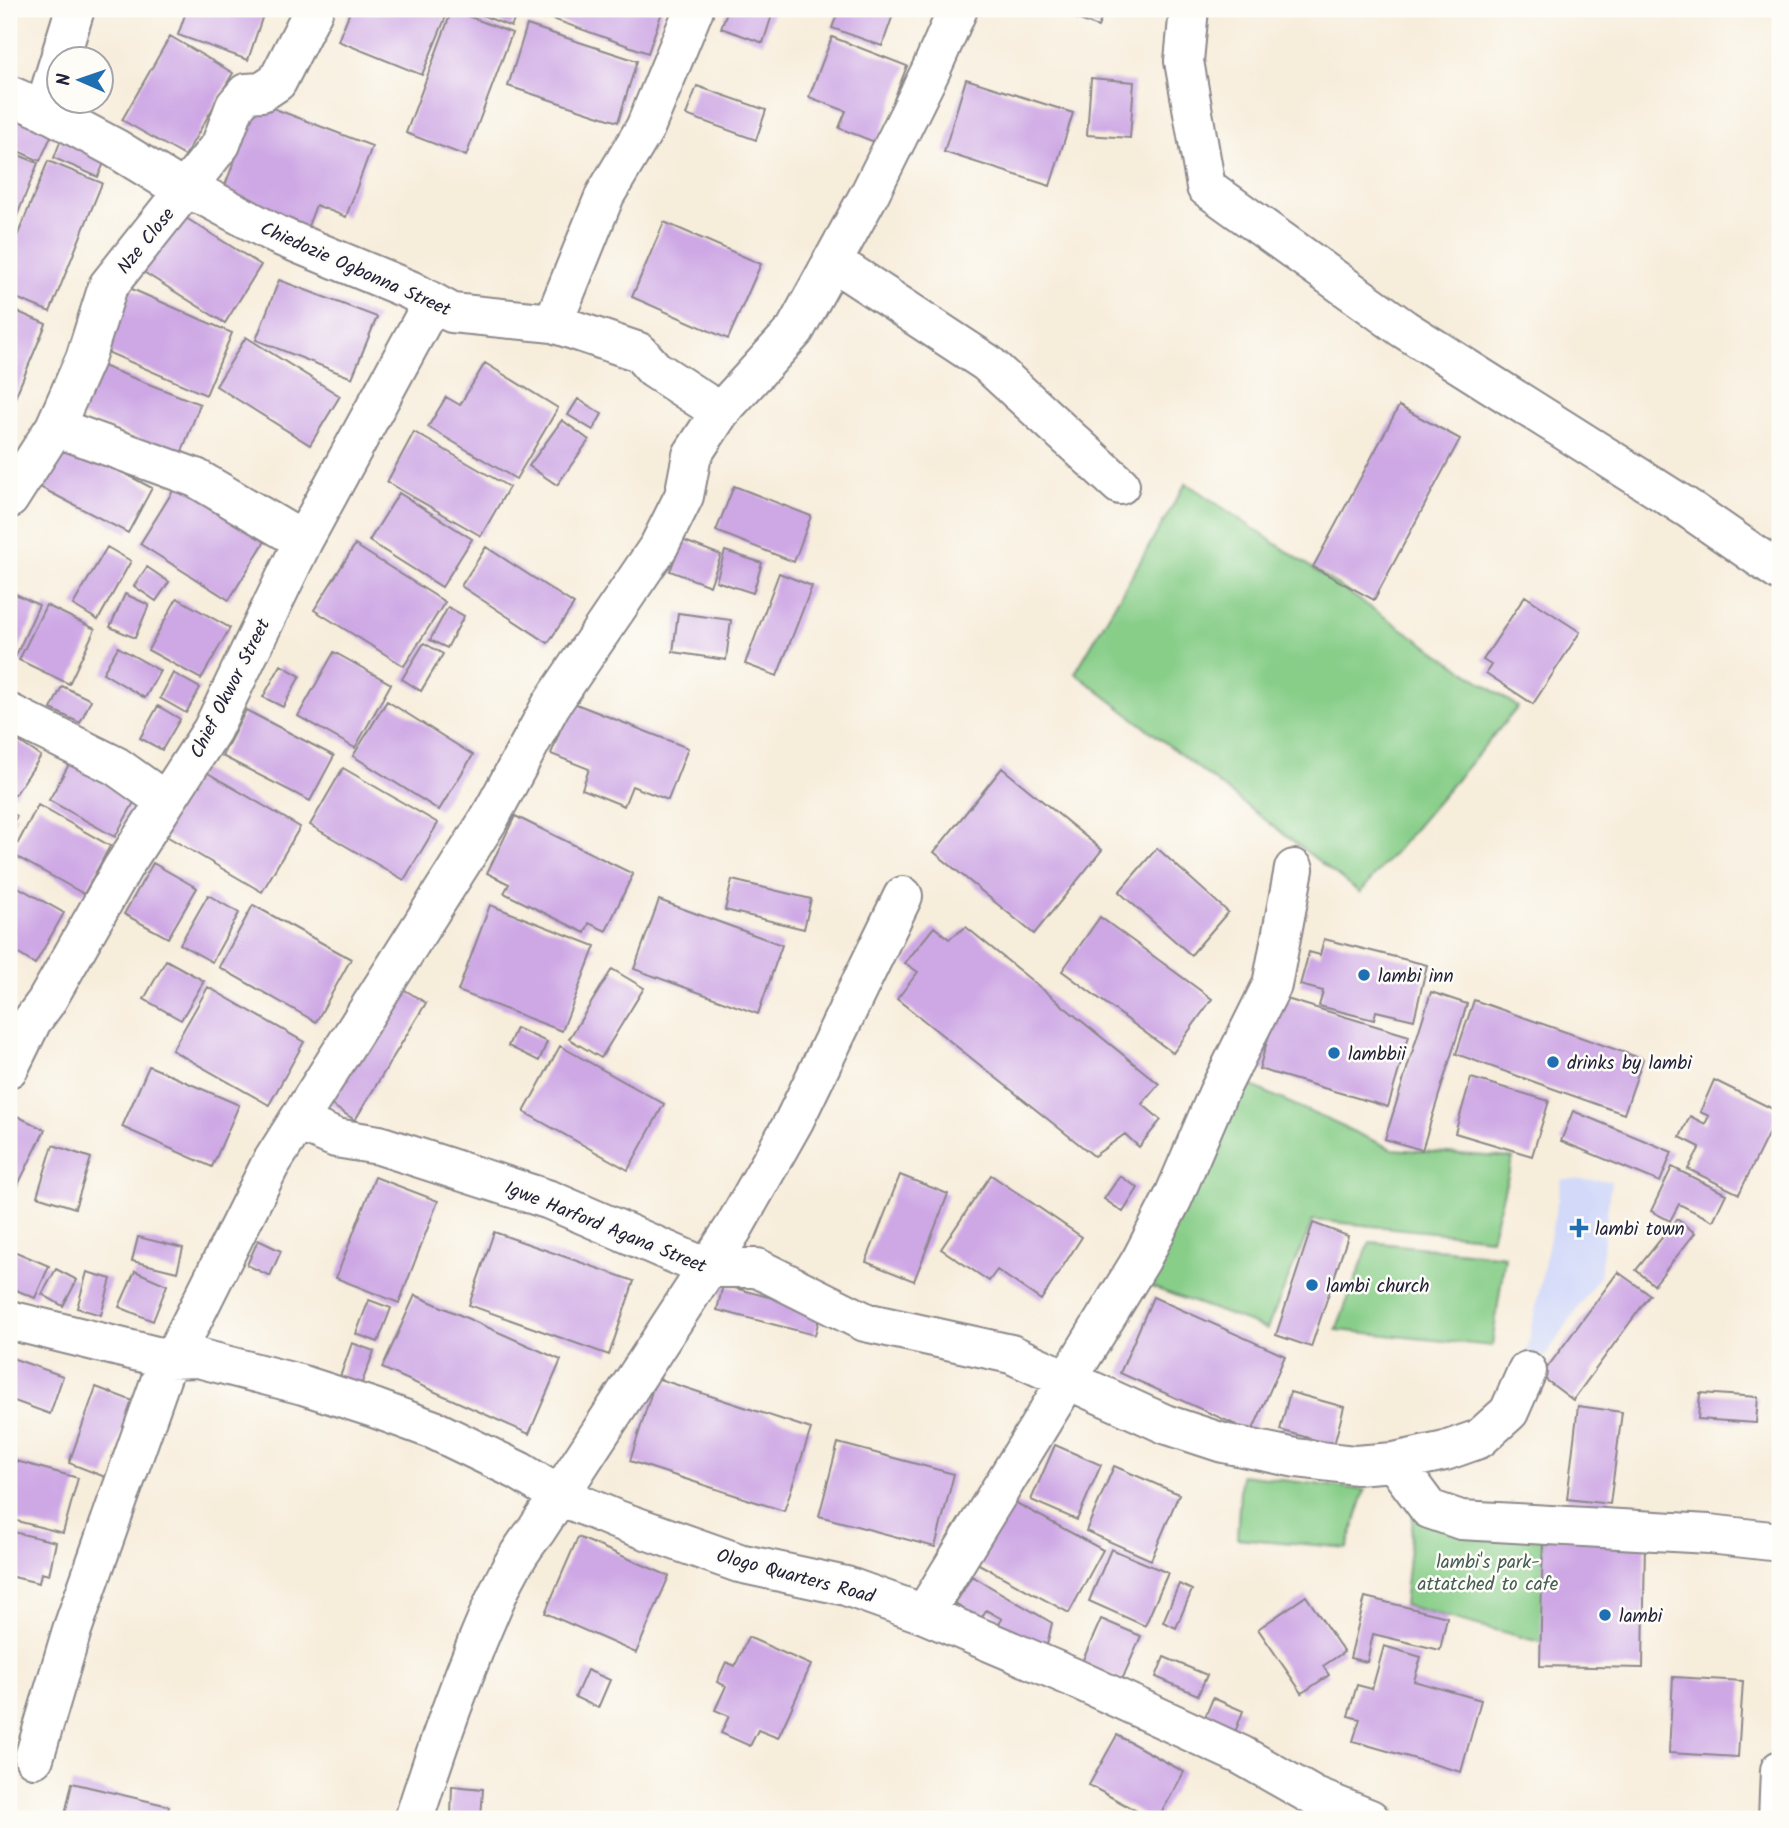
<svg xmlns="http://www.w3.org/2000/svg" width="1789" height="1828" font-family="Kalam,sans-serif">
<rect width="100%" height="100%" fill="#fdfcf7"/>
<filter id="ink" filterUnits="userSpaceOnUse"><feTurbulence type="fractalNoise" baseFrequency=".0143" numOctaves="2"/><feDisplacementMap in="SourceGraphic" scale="14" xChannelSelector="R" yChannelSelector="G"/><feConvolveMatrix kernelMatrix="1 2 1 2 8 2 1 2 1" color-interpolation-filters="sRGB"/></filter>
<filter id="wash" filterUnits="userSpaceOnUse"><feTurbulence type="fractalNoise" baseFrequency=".00686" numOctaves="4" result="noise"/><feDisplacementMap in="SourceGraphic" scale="28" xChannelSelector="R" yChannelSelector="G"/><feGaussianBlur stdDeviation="1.57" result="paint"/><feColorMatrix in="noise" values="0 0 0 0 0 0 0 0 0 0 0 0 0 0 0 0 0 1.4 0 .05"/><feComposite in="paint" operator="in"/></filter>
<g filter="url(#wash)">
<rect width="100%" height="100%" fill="#f7eddb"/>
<path fill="#d2d9f9" d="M1562,1179l49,1 -11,95 -55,82 -19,-3z"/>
<path fill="#88ce89" stroke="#557862" stroke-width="2" d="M1186,483l332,224 -158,186 -285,-220z
M1248,1084l144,65 121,9 -22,80 -178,-18 -46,109 -124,-45z
M1370,1242l135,14 -13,90 -156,-16z
M1241,1475l124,15 -18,58 -110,-10z
M1414,1508l129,17v118l-139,-38z"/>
<g id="blocks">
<path fill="#cea8e5" d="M187,9h78l-17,51 -70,-25z
M351,9h83l13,5 -25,61 -84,-34z
M467,9h52l-8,18z
M550,9h113l-15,44 -101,-36z
M728,9h46l-11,34 -42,-15z
M839,9h56l-13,37 -50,-18z
M1051,9h54l-7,18z
M452,10l60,23 -46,123 -60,-23z
M527,25l110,36 -19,61 -110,-36z
M170,36l63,37 -48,83 -63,-36z
M832,37l75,29 -30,77 -38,-15 7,-17 -37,-14z
M1091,78l43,4 -4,56 -43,-3z
M966,79l107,34 -23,73 -106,-34z
M697,86l69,24 -10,30 -70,-25z
M257,102l115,44 -26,71 -30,-12 -9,24 -86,-33z
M9,111l44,21 -13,29 -31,-14z
M62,137l45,19 -9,21 -44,-19z
M9,151l29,12 -29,73z
M48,161l54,22 -52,129 -41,-17v-39z
M178,213l83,52 -36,58 -83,-52z
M664,222l97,42 -33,75 -96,-42z
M279,280l98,37 -25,61 -96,-38z
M125,286l107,47 -26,62 -108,-47z
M9,308l37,16 -37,88z
M246,337l94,59 -30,49 -94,-59z
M485,363l73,45 -42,71 -88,-52 18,-30 14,8z
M100,365l100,39 -19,50 -100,-38z
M578,399l24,15 -9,16 -25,-15z
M1399,406l61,33 -86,161 -61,-33z
M562,420l27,20 -32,45 -28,-19z
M414,432l95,55 -28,49 -94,-54z
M65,442l87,46 -24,45 -88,-46z
M181,478l89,55 -41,67 -89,-56z
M734,486l77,30 -17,46 -78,-31z
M399,493l73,46 -30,48 -73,-46z
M682,540l39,15 -11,31 -40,-15z
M355,545l90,57 -41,64 -90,-56z
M107,547l24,14 -33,59 -25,-15z
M486,547l88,57 -26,39 -87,-57z
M725,551l37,12 -9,30 -37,-12z
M147,567l22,15 -13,19 -22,-15z
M779,573l33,13 -35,90 -32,-12z
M9,591l30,14 -26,57 -4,-2z
M125,594l24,11 -14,33 -25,-11z
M1525,596l55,36 -47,72 -47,-31 5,-8 -8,-5z
M177,598l53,30 -29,51 -53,-29z
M46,605l49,24 -26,55 -50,-24z
M448,607l16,9 -17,32 -17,-8z
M678,613l53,7 -5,40 -53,-8z
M424,643l19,11 -22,37 -19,-12z
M118,647l42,24 -15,27 -42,-25z
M334,652l57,32 -36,64 -57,-32z
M281,665l19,11 -17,31 -20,-10z
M173,673l27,15 -14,25 -26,-15z
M62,686l29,14 -11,23 -29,-14z
M387,701l86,54 -34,55 -86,-54z
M571,702l117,46 -20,52 -36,-14 -8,20 -42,-17 7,-20 -38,-15z
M158,706l22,13 -18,31 -22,-12z
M246,710l88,46 -24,45 -88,-45z
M9,735l32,21 -26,39 -6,-4z
M72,759l66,36 -23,42 -66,-37z
M343,768l95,55 -34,57 -94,-55z
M1002,768l100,82 -68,84 -100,-82z
M201,769l99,58 -38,65 -99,-58z
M38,805l72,41 -26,48 -72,-40z
M9,811l8,5 -8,13z
M515,816l118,58 -27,57 -17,-8 -4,10 -81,-40 5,-9 -22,-11z
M1157,848l71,64 -37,43 -72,-63z
M153,863l44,25 -29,50 -44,-24z
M732,880l79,19 -7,30 -79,-19z
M9,882l55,31 -29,51 -26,-16z
M208,895l31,18 -27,49 -32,-18z
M659,900l123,45 -24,69 -124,-45z
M253,905l98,54 -35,63 -97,-55z
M490,905l105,41 -33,85 -104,-40z
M1100,917l112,82 -39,54 -111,-82z
M934,927l15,12 17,-12 193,157 -17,20 19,16 -22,27 -14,-13 -31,22 -197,-157 21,-27 -13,-9z
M1324,939l103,26 -13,55 -38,-9 -2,9 -55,-14 4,-15 -23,-6 9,-33 11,3z
M166,960l38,21 -23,39 -37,-21z
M612,969l32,19 -43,70 -32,-19z
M392,982l34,21 -71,117 -33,-21z
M208,987l96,55 -35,63 -97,-55z
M1431,992l36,12 -45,146 -37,-11z
M1280,997l129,39 -21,71 -129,-38z
M1474,1000l169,59 -19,55 -168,-60z
M516,1028l31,14 -8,19 -31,-15z
M560,1046l104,58 -36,66 -104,-58z
M149,1066l90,39 -27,62 -90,-40z
M1471,1078l78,23 -17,55 -77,-23z
M1714,1080l65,32 -40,82 -51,-25 12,-22 -20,-10 10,-21 15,8 4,-8 -9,-4z
M1573,1111l99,41 -12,30 -99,-41z
M9,1112l36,18 -30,61 -6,-3z
M53,1145l38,13 -16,50 -38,-12z
M1672,1167l54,27 -13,27 -34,-17 -9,17 -19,-10z
M900,1175l48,19 -34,87 -48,-19z
M991,1175l91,62 -41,63 -44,-30 -8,11 -48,-32z
M1120,1176l18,12 -15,24 -19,-13z
M375,1177l63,24 -39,102 -63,-25z
M1677,1219l18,14 -41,52 -18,-15z
M1313,1223l35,13 -37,111 -35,-12z
M494,1232l140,49 -25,74 -140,-50z
M138,1237l45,11 -6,24 -45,-11z
M258,1240l23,11 -11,25 -23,-11z
M9,1249l40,17 -14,32 -26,-11z
M56,1269l21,11 -14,26 -21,-12z
M135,1271l32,14 -14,36 -34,-14z
M87,1272l24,7 -10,36 -24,-7z
M1618,1272l32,23 -77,105 -32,-24z
M723,1285l98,26 -6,24 -98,-25z
M415,1295l146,65 -32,74 -147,-66z
M1153,1297l132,59 -33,76 -132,-59z
M369,1300l22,8 -13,34 -22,-8z
M352,1343l22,8 -13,34 -21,-8z
M9,1357l54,19 -13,38 -41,-15z
M656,1378l155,51 -27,82 -154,-50z
M96,1387l37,14 -28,76 -36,-14z
M1290,1392l54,15 -10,38 -54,-15z
M1700,1393l58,4 -2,26 -58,-4z
M1578,1406l44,6 -12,92 -43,-5z
M838,1443l116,31 -19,73 -116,-31z
M1055,1445l46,20 -24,55 -46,-20z
M9,1459l69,19 -15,55 -54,-14z
M1114,1466l65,28 -28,66 -65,-29z
M1009,1499l94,51 -34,63 -94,-51z
M9,1531l47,11 -7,33 -8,-2 -2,10 -30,-7z
M578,1537l91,39 -33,77 -91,-40z
M1543,1537l102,3 -2,128 -103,-2z
M1111,1549l57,24 -23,53 -56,-25z
M972,1576l80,47 -5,22 -53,-13 8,-13 -16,-9 -5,9 -26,-15z
M1179,1584l13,6 -16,38 -13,-6z
M1306,1596l38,56 -21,14 6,9 -27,18 -44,-64z
M1365,1597l82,20 -7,33 -67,-16 -6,28 -17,-4z
M1101,1619l40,17 -19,44 -40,-18z
M748,1637l63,28 -33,73 -20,-8 -8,16 -29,-13 8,-17 -14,-6 11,-24 -9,-4 9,-20 9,4z
M1384,1646l37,11 -7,24 67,19 -20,72 -108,-31 7,-22 -12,-3 9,-31 15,4z
M1164,1657l43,18 -9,20 -42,-18z
M587,1670l23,10 -12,28 -23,-11z
M1673,1677l70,4 -5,76 -69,-4z
M1213,1698l30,13 -9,24 -31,-13z
M1117,1735l67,37 -26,47h-7l-62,-34z
M72,1783l97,23 -3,13h-102z
M452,1786l31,3 -2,29 -30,-2z
M181,1812l33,6v1h-34z"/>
</g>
</g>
<g filter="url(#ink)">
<use href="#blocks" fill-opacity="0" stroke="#8c888b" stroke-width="2"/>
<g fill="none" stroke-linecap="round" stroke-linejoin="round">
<defs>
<path id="minor" d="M1189,9l-5,52 22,126 198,142 285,180 91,63
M9,95l35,15 71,38 70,43 17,4 75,40 133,55 42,23 101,10 86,29 15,17 66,43
M44,110l31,-101
M832,261l155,102 133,122
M553,323l52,-128 40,-67 49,-119
M55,427l141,51 107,63
M9,499l46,-72 30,-68 23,-73 113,-142 14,-38 11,-13 16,-1 15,-10 37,-73
M9,713l107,53 49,35
M9,1068l23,-47 14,-19 77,-135 89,-137 91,-189 129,-238
M299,1122l37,16 43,7 171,55 157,68h50l108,54 146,32 154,70 58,19 73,15 59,7 39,-3 51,-11 34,-12 30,-27 18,-41
M9,1320l159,39 30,-1 105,27 71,23 60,22 85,41 39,24 57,24 124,44 107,23 78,28 148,63 169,78 74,42 55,22
M1394,1462l35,47 32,11 248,14 71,8
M924,1614l217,-354 32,-62 45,-105 54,-108 22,-116
M34,1758l38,-128 96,-271 6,-2 96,-192 219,-346 62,-114 108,-159 25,-50 8,-41 28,-43 75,-82 75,-137 60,-121 28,-63
M414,1819c19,-60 40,-120 64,-179 16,-38 31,-77 58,-109l197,-302 61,-108 109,-225
M1778,1819l2,-49"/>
</defs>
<use href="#minor" stroke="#8c888b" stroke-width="42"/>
<use href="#minor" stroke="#fff" stroke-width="38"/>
</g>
</g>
<g fill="#1f6fb2" stroke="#fdfcf7" stroke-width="2.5">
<circle cx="1364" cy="975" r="7"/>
<circle cx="1334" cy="1053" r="7"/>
<circle cx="1553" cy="1062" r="7"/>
<path d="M1575.5 1217.5h7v7h7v7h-7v7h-7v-7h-7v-7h7z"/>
<circle cx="1312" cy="1285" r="7"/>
<circle cx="1605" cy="1615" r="7"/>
</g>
<g text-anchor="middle" stroke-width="5" stroke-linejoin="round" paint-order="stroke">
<g font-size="19" fill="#22223b" stroke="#fdfcf7">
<text transform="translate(145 240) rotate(-51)" y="7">Nze Close</text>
<text transform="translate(356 268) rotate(24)" y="7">Chiedozie Ogbonna Street</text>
<text transform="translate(229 688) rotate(-63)" y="7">Chief Okwor Street</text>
<text transform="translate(606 1226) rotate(22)" y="7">Igwe Harford Agana Street</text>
<text transform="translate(796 1575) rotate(15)" y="7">Ologo Quarters Road</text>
</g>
<g font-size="19" fill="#22223b" stroke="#fdfcf7" text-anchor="start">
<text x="1378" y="982">lambi inn</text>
<text x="1348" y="1060">lambbii</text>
<text x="1567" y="1069">drinks by lambi</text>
<text x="1595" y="1235">lambi town</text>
<text x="1326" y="1292">lambi church</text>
<text x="1619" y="1622">lambi</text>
</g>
<g font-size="19" fill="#465e56" stroke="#fdfcf7">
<text x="1488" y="1568">lambi's park-<tspan x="1488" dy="22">attatched to cafe</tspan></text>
</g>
</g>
<rect width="1789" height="1828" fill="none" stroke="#fdfcf7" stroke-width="35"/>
<g transform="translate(80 80) rotate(272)"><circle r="33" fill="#fdfcf7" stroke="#a5a5ac" stroke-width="2"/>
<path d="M0-5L12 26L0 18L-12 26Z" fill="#1f6fb2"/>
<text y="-10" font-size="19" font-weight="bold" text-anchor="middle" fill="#22223b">N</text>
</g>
</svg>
